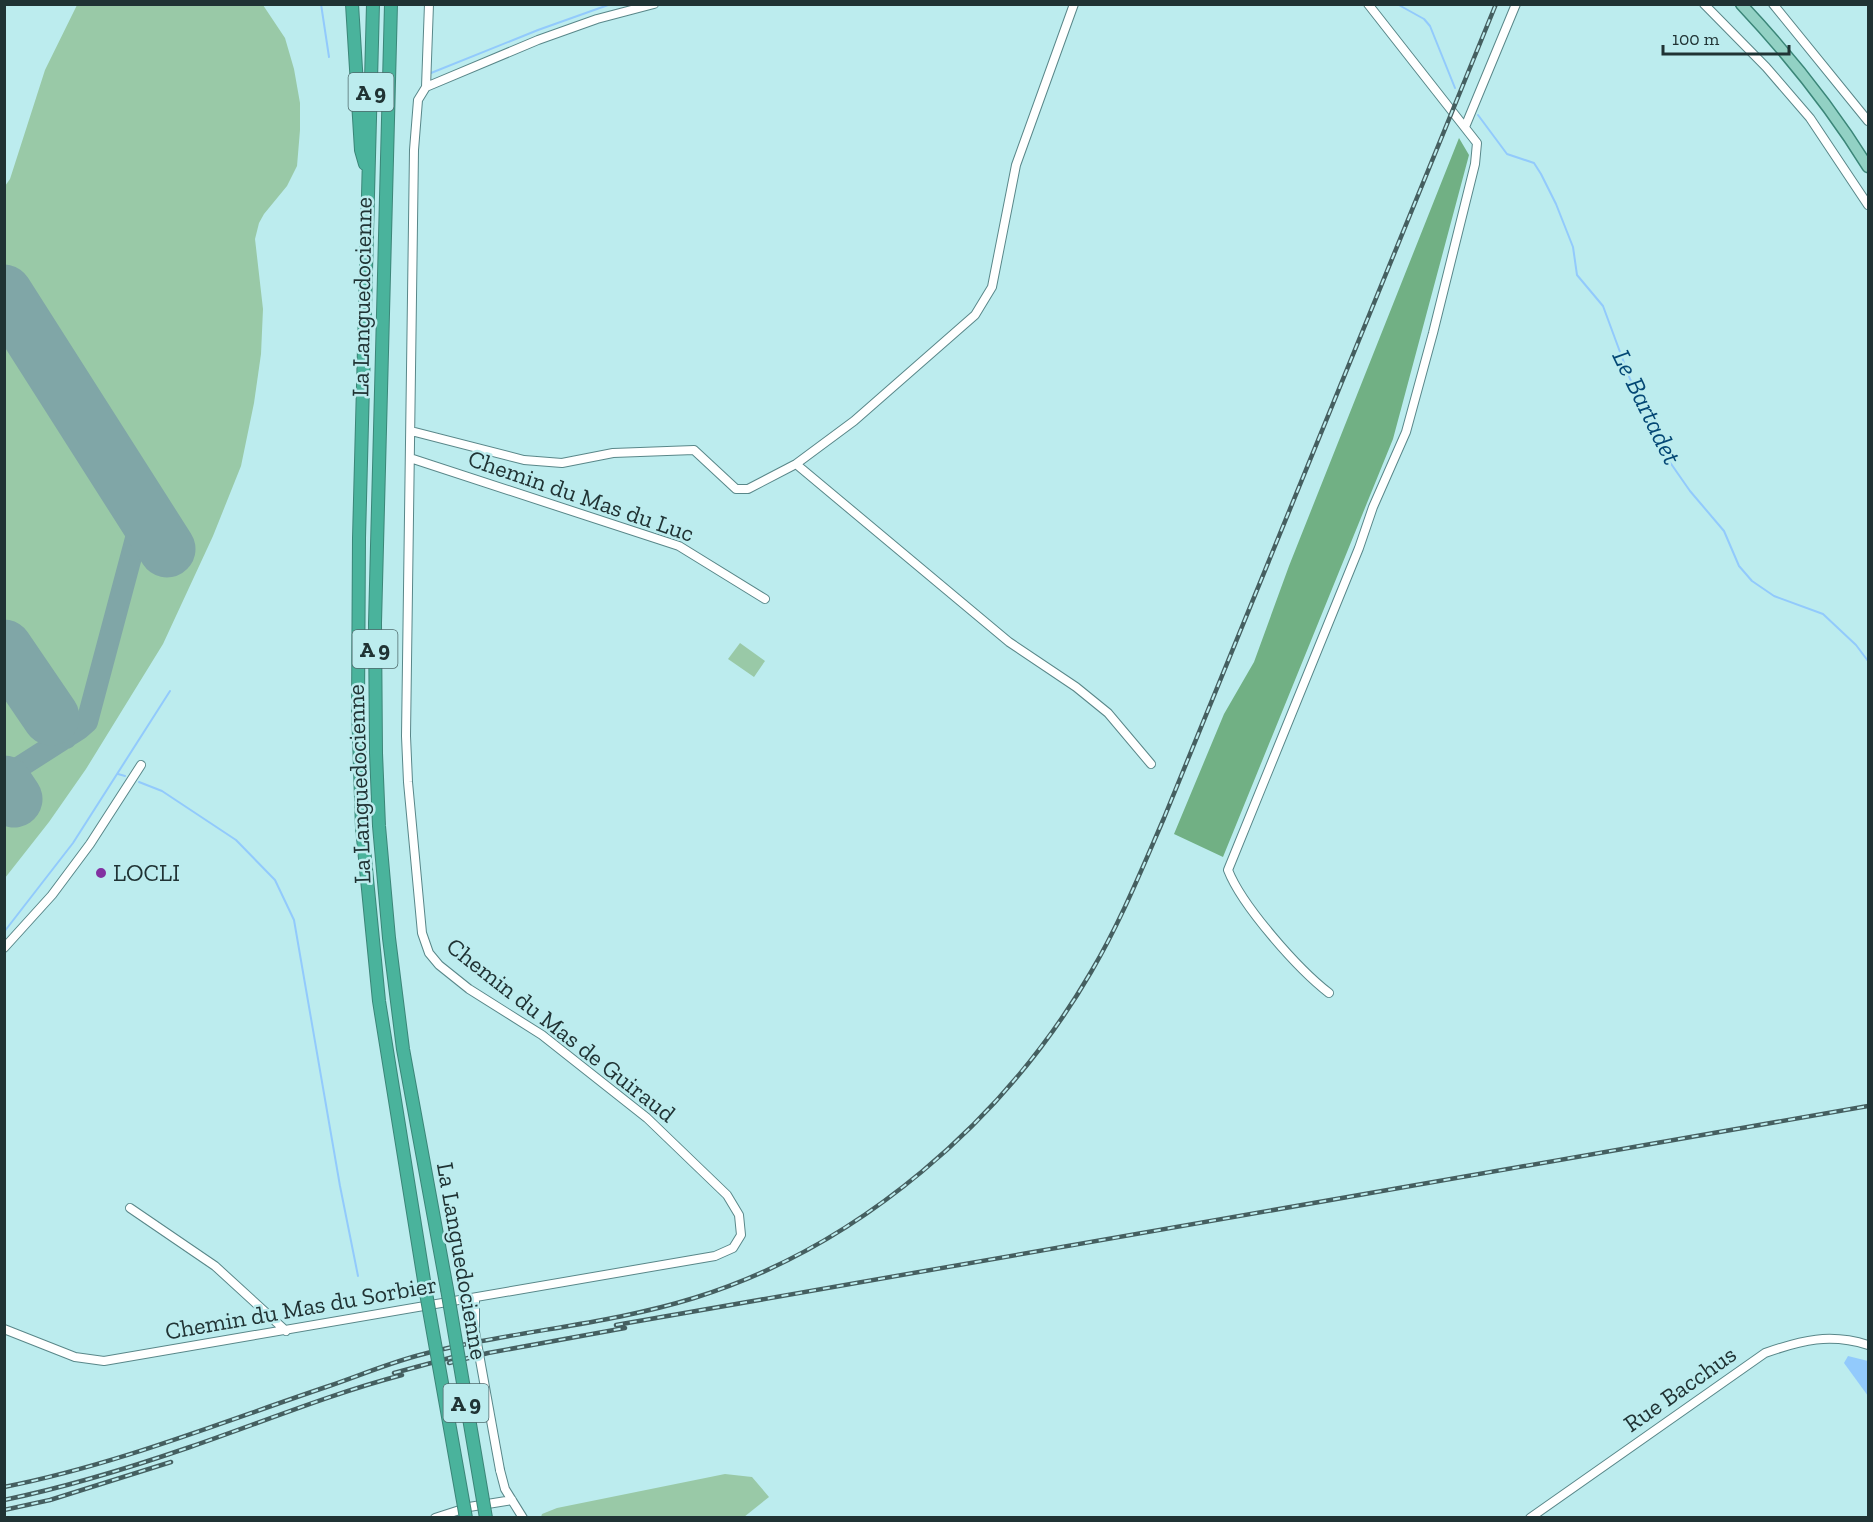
<svg xmlns="http://www.w3.org/2000/svg" width="1873" height="1522" font-family="'Zilla Slab',serif">
<rect width="100%" height="100%" fill="#bcecee"/>
<path fill="#99c9a7" d="M77,5h186l22,33 9,31 6,34v27l-3,36 -10,20 -23,28 -5,9 -4,16 8,70 -2,45 -7,49 -13,63 -28,70 -50,108 -77,125 -37,53 -44,56v-692l5,-7 35,-109z
M740,643l25,18 -11,16 -26,-18z
M725,1474l27,3 17,20 -25,20h-203l1,-3 15,-6z"/>
<path fill="#71b084" d="M1459,138l10,17 -76,284 -170,418 -49,-23 50,-120 30,-52 35,-96z"/>
<path fill="#92cafc" d="M1848,1356l20,5v35l-24,-33z"/>
<g fill="none" stroke-linecap="round" stroke-linejoin="round">
<path stroke="#92cafc" stroke-width="2" d="M321,4l8,53
M1397,4l27,15 6,7 25,62
M431,73l107,-43 73,-26
M1478,115l29,39 27,9 7,11 15,30 17,43 4,28 26,31 27,73 16,25 21,54 23,33 34,40 15,35 13,15 22,15 49,18 33,31 12,16
M118,774l7,2
M139,782l23,9 74,49 39,40 19,40 46,266 18,90
M4,932l69,-89 97,-152"/>
<path stroke="#80a6a7" stroke-width="22" d="M51,717l15,21
M4,777l75,-48 8,-7 56,-210"/>
<path stroke="#80a6a7" stroke-width="57" d="M4,293l163,256
M4,648l47,69
M4,784l10,15"/>
<defs>
<path id="minor" d="M1704,4l62,63 44,51 58,87
M1773,4l95,117
M426,87l112,-47 59,-21 57,-15
M1465,127l51,-123
M411,431l113,29 38,3 51,-10 81,-3 42,39h12l48,-25 58,-43 121,-106 17,-28 24,-122 58,-161
M410,458l269,88 86,53
M796,464l213,178 67,45 32,26 43,51
M4,948l48,-53 38,-51 51,-79
M1329,993c-31,-24 -87,-87 -101,-123l131,-322 14,-41 33,-75 27,-99 42,-169 2,-21 -109,-139
M130,1208l85,58 71,65
M475,1298v34
M4,1329l71,28 29,4 611,-105 18,-8 8,-13 -2,-20 -12,-20 -80,-77 -105,-83 -73,-46 -30,-24 -10,-12 -7,-20 -14,-151 -2,-46 8,-586 4,-50 8,-13 3,-83
M500,1470l5,19 18,29
M435,1518l34,-11 43,-7
M1530,1518l235,-165c37,-13 65,-20 103,-8"/>
<path id="major" d="M1741,4c47,50 91,105 127,163"/>
<path id="highway" d="M352,4l9,146 4,14
M373,4l-14,534 -1,170 4,120 17,173 47,292
M391,4l-16,619 1,130 3,73 10,112 14,111 44,240"/>
</defs>
<use href="#minor" stroke="#598789" stroke-width="10"/>
<use href="#major" stroke="#3b8678" stroke-width="13"/>
<use href="#highway" stroke="#3b8678" stroke-width="14"/>
<use href="#minor" stroke="#fff" stroke-width="8"/>
<use href="#major" stroke="#92d1c4" stroke-width="10"/>
<use href="#highway" stroke="#4ab39c" stroke-width="12"/>
<defs>
<path id="rail" d="M616,1325l1252,-219
M449,1363l39,-10 137,-25
M394,1373l63,-17
M4,1487c112,-22 218,-65 325,-101 29,-10 58,-22 87,-30 92,-25 188,-30 278,-58 165,-51 311,-178 397,-326 29,-49 50,-101 73,-154l332,-814
M4,1500c63,-13 125,-32 186,-53 70,-24 140,-53 212,-72
M4,1510l46,-10 121,-38"/>
</defs>
<use href="#rail" stroke="#455f60" stroke-width="4.5"/>
<use href="#rail" stroke="#bcecee" stroke-width="2" stroke-dasharray="7" stroke-linecap="butt"/>
<defs>
<path id="minor-bridge" d="M475,1332l25,138"/>
<path id="highway-bridge" d="M447,1289l39,229
M426,1293l40,225"/>
</defs>
<use href="#minor-bridge" stroke="#598789" stroke-width="10" stroke-linecap="butt"/>
<use href="#highway-bridge" stroke="#3b8678" stroke-width="14" stroke-linecap="butt"/>
<use href="#minor-bridge" stroke="#fff" stroke-width="8"/>
<use href="#highway-bridge" stroke="#4ab39c" stroke-width="12"/>
</g>
<circle fill="#8231a1" stroke="#bcecee" stroke-width="2" cx="101" cy="873" r="6"/>
<g text-anchor="middle" stroke-width="5" stroke-linejoin="round" paint-order="stroke">
<g fill="#bcecee" stroke="#4f6a6c" stroke-width="1.5">
<rect x="348.5" y="73" width="45" height="38" rx="4.5"/>
<rect x="352.5" y="630" width="45" height="38" rx="4.5"/>
<rect x="443.5" y="1384" width="45" height="38" rx="4.5"/>
</g>
<g font-size="22" font-weight="bold" fill="#203334">
<text x="371" y="100">A 9</text>
<text x="375" y="657">A 9</text>
<text x="466" y="1411">A 9</text>
</g>
<g font-size="24" fill="#203334" stroke="#bcecee">
<text transform="translate(362 297) rotate(-89)" y="8">La Languedocienne</text>
<text transform="translate(581 496) rotate(19)" y="8">Chemin du Mas du Luc</text>
<text transform="translate(359 784) rotate(-92)" y="8">La Languedocienne</text>
<text transform="translate(561 1030) rotate(38)" y="8">Chemin du Mas de Guiraud</text>
<text transform="translate(462 1261) rotate(80)" y="8">La Languedocienne</text>
<text transform="translate(301 1308) rotate(-10)" y="8">Chemin du Mas du Sorbier</text>
<text transform="translate(1680 1389) rotate(-35)" y="8">Rue Bacchus</text>
</g>
<g font-size="24" fill="#203334" stroke="#bcecee" text-anchor="start">
<text x="113" y="881">LOCLI</text>
</g>
<g font-size="26" font-style="italic" fill="#044875" stroke="#bcecee">
<text transform="translate(1647 407) rotate(64)" y="9">Le Bartadet</text>
</g>
</g>
<rect width="1873" height="1522" fill="none" stroke="#203334" stroke-width="12"/>
<path d="M1663 45v9h126v-9" fill="none" stroke="#203334" stroke-width="3"/>
<text x="1672" y="45" font-size="18" fill="#203334" stroke="#bcecee" stroke-width="4.5" paint-order="stroke">100 m</text>
</svg>
